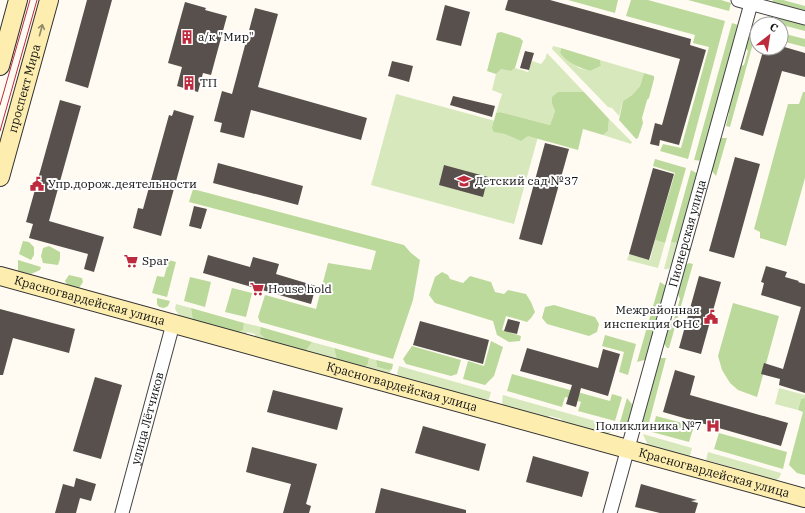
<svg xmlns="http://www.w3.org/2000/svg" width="805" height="513" font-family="'IBM Plex Serif',serif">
<rect width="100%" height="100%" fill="#fffbf2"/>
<path fill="#d7e9bc" d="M553,46l8,2 -1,5 19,15 11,3 11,-5 -1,-6 44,13 -4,13 -8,9 -9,6 -4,15 -7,-8 -4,-1 -56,-58z
M547,53l37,39h-26l-6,12 3,7 -5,14 -50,-13 -4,1 6,-19 -10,-4 4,-16 5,-6 10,3 4,-3 13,4 4,-11 9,3 4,-5z
M396,94l143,39 -25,91 -143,-39z
M609,119l23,23 -1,2 -28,-9 5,-4z
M655,240l10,3 -7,25 -31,-8 2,-6 21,6z
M682,241c-3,10 -4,30 -18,28l7,-27 6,1z
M176,304l15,4 2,13 -13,-4 -5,-8z
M244,323l17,4v7l7,7 -13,-3v-4l-8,-2 -1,4 -9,-3 6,-3z
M312,342l22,6 3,12 -32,-8z
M369,358l7,2 1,7 11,3 4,-1c-4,10 -20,1 -28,-1l4,-4z
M399,366l92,26 -2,7 -4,3 -85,-24 -3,-4z
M779,388l26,7v3l-4,1 -3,11 -23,-6z
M503,395l110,31 -2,6 -5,3 -42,-12 -3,-4 -11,-3 -4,3 -41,-12 -3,-4z
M643,434l49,14 -3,12 -41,-14z
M708,452l73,21c-1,5 -3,7 -8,8l-28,-7 -4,-4 -35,-10z"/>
<path fill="#bcd99c" d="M568,0h50l-3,13z
M631,0h17l77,21 -37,138 -28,-8 3,-7 18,4 28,-101 -16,-4 2,-8 -69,-19z
M688,0h33l10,3 -2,8z
M773,0h10l22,6v8l-34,-9z
M770,13l35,10v8l-38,-10z
M732,23l9,3 -39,135 -8,-1z
M501,32l19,6 3,3 -8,27 -4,3 -10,-2 -5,5 -9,-3 10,-38z
M781,33l24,6v8l-24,-6z
M755,36l-25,91 -4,-1 3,-13 -3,-6 11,-40 7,-2 4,-14 -4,-5 2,-8z
M561,48l39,12 1,6 -11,5c-12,-4 -22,-8 -30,-18z
M644,73l10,3v3l-5,19 -2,2 -5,18 1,5 -5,15 -2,1 -17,-19 4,-19 9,-6 8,-9z
M558,92h26l25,27 -1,12 -5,4 -20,-6 -5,21 -50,-14 -7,5 -16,-7 -11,-2 -2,-4 4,-15 4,-1 50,13 5,-14 -3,-7v-7z
M803,92h2v86l-19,68 -26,-8v-6l-6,-3 34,-125h11z
M721,138h6l-11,38 -5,-6 8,-30z
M655,159l31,9 -21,75 -10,-3 20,-67 -22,-7z
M691,170l7,4 -16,67 -5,2 -6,-1z
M193,189l211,56 7,8 9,7 -7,40 -20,59 -133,-37 -2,-5 7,-22 51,14 12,-46 43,7 5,-19 -187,-49z
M23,241l6,1 5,5v8l-3,5 -12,-6z
M49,246l11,6v7l-2,6 -15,-2 -2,-7 2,-8z
M18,260l23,7 -1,3 -9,4 -13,-3z
M169,260l7,2 -9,35 -15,-4 5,-17 7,1z
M689,263l4,1 -24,84h-2l-5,-7 5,-15 7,-7 6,-20 -3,-7 6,-26z
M442,272l6,3 2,4 13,4 7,-7 21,6 4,10 9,2 4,-4 18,4 5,8 4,10 -4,6 -4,4 -21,-6 -4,14 19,6 -1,5 -11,1 -12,-7 -4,-14 -58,-18 -6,-8 6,-18z
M69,275l13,3 1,4 -4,6 -11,-2 -3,-5z
M190,277l21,5 -6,25 -21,-6z
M660,282l8,5 -20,72 -11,3z
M232,288l20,5 -6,24 -21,-5z
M157,298l13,3 -2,5 -4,2 -5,-1 -2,-3z
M733,303l46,13 -22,81 -19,-7 -8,-7 -8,-13 -4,-14z
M554,305l41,12 4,7 -2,8 -8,4 -42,-12 -5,-6 3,-11z
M191,308l53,15 -1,7 -6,3 -44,-12z
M261,327l51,15 -7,10 -37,-11 -8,-7z
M605,335l31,9 -8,31 -9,-3 5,-20 -22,-6z
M491,341l12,6 -9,29 -9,9 -22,-6 5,-18 16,5z
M412,346l49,14 -4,14 -6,2 -45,-12 -3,-5z
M334,348l35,10 -1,6 -4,4 -27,-8z
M660,358h6l-19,72 -4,-1 -1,-8 15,-58z
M376,360l17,4 -1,5 -4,1 -11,-3z
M512,374l98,27 2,-7 10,3 -7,24 -37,-10 3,-9 -16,-5 -3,10 -55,-16z
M627,398l8,10 -7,16 -8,-2z
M805,398v77l-8,-2 -8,-8 14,-53 -5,-2 3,-11z
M656,416l38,10 -5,16 -37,-10z
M719,433l68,19 -4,17 -69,-20z"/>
<path fill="#58504c" d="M87,0h25l-24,88 -23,-7z
M508,0h42l141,39 -1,6 16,5 -27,95 -19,-5 -1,6 -9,-2 5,-21 7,2 18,-66 -175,-49z
M185,2l21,6 -1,2 22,6 -16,59 -8,-2 -5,19 -21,-6 5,-19 -14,-4z
M445,5l25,7 -9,34 -25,-6z
M255,8l23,6 -20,73 109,31 -6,22 -110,-30 -7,28 -24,-6 2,-9 -8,-2 8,-30 10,3z
M781,46l24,7v24l-23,-6 -19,65 -23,-7 24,-81h17z
M525,51l9,2 -5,17 -9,-2z
M392,61l21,5 -4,16 -21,-6z
M453,96l42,10 -3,11 -42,-12z
M60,100l21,6 -32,115 55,16 -10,35 -10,-3 4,-15 -59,-16 4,-14 -7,-2z
M174,110l20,6 -33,120 -28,-8 5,-20 5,1 26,-94 3,1z
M545,143l24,6 -27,96 -23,-6z
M735,157l25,7 -26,94 -25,-7z
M218,163l85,23 -5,19 -85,-22z
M444,165l44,12 -5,20 -44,-12z
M653,168l21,6 -25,86 -20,-6z
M194,206l13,3 -6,20 -12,-3z
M208,255l42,12 3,-10 26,7 -3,10 40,12 -5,18 -108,-31z
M766,266l21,6 -2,5 14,4 -1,1 7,2v109l-26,-8 1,-6 -19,-5 3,-11 19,6 18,-62 -40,-12 3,-12 -3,-1z
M699,276l22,6 -20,72 -22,-6z
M0,309l75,20 -6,24 -56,-15 -10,37h-3z
M508,319l12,3 -3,12 -13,-3z
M420,321l69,19 -6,24 -70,-19z
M527,348l71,20 5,-19 17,5 -12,42 -27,-8 -5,19 -10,-3 6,-19 -52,-14z
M675,370l20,6 -5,19 98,28 -7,23 -118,-34z
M95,377l27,8 -21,74 -28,-8z
M273,390l70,18 -6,22 -70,-18z
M423,426l63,18 -7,27 -64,-18z
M252,447l65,17 -11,40 5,2 -2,7h-26l8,-29 -45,-12z
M533,456l56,16 -7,25 -56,-15z
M76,478l20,6 -5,17 -11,-3 -4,15h-21l8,-29 11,3z
M641,484l56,16 -6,1 7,2 -3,10h-35l-25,-6z
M381,488l85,22v3h-91z"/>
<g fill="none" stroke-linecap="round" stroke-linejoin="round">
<defs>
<g id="street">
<path d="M738,0l67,18"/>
<path id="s1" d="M122,513l51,-189"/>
<path id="s2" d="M610,513l142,-513"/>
</g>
<g id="secondary">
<path d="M0,66l18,-66"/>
<path id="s3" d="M0,177l49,-177"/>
<path id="s4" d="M0,276l805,222"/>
</g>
</defs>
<use href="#street" stroke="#434343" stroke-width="15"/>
<use href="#secondary" stroke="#323232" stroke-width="20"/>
<use href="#street" stroke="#fff" stroke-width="13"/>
<use href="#secondary" stroke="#fdeeb0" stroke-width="18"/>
<path stroke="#bd2a3d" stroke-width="1" d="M0,105l30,-105
M0,131l37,-131"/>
</g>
<defs><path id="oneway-shaft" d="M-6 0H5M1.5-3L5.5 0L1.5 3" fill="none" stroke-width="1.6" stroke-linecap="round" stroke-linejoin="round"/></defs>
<use stroke="#928a68" href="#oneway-shaft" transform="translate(41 30) rotate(-75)"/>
<defs>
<symbol id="building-bare" viewBox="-9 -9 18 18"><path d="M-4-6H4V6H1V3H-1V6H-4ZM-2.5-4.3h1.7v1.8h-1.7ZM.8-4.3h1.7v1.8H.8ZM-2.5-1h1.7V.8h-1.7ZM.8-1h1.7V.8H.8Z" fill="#bd2a3d" stroke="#fff" stroke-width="2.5" paint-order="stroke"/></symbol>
<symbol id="school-bare" viewBox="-9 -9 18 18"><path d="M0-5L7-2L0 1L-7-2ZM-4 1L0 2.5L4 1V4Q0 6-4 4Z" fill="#bd2a3d" stroke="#fff" stroke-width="2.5" paint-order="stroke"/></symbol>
<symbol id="civic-bare" viewBox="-9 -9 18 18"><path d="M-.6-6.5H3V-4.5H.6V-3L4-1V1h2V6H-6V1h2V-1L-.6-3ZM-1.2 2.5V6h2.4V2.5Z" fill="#bd2a3d" stroke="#fff" stroke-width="2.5" paint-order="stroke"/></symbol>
<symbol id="supermarket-bare" viewBox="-9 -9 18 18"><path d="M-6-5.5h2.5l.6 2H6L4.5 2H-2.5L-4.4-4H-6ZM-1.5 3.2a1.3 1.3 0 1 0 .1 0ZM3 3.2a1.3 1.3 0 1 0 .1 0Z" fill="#bd2a3d" stroke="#fff" stroke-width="2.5" paint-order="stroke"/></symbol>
<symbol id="hospital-bare" viewBox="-9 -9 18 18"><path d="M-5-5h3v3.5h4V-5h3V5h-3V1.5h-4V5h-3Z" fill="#bd2a3d" stroke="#fff" stroke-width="2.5" paint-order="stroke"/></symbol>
</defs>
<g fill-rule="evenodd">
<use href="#building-bare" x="177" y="27" width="20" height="20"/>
<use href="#building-bare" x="179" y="73" width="20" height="20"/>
<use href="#school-bare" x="454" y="171" width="20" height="20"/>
<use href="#civic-bare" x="27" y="174" width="20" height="20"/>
<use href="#supermarket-bare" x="121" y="251" width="20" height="20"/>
<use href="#supermarket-bare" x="247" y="279" width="20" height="20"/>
<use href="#civic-bare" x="701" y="307" width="20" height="20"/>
<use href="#hospital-bare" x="703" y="416" width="20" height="20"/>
</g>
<g text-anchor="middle" stroke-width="4" stroke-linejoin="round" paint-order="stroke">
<g font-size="12" fill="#101010" stroke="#fff" text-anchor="start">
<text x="198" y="41">а/к "Мир"</text>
<text x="200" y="87">ТП</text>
<text x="475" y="185">Детский сад №37</text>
<text x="48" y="188">Упр.дорож.деятельности</text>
<text x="142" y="265">Spar</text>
<text x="268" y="293">House hold</text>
<text x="700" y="314" text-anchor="end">Межрайонная<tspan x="700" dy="14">инспекция ФНС</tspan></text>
<text x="702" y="430" text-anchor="end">Поликлиника №7</text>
</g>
<g font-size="12" fill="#101010" stroke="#fff">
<text dy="4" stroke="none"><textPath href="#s3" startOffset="92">проспект Мира</textPath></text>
<text dy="4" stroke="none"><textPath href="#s2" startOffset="290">Пионерская улица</textPath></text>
<text dy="4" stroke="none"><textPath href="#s4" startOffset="93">Красногвардейская улица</textPath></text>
<text dy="4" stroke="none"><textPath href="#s4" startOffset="417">Красногвардейская улица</textPath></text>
<text dy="4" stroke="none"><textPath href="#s1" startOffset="98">улица Лётчиков</textPath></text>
<text dy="4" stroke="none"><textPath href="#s4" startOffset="741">Красногвардейская улица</textPath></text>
</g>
</g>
<g transform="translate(769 36) rotate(30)"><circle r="19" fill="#ffffff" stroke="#9f9f9f"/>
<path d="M0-3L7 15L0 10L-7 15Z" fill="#bd2a3d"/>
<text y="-6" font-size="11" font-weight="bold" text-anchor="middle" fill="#101010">С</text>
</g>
</svg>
